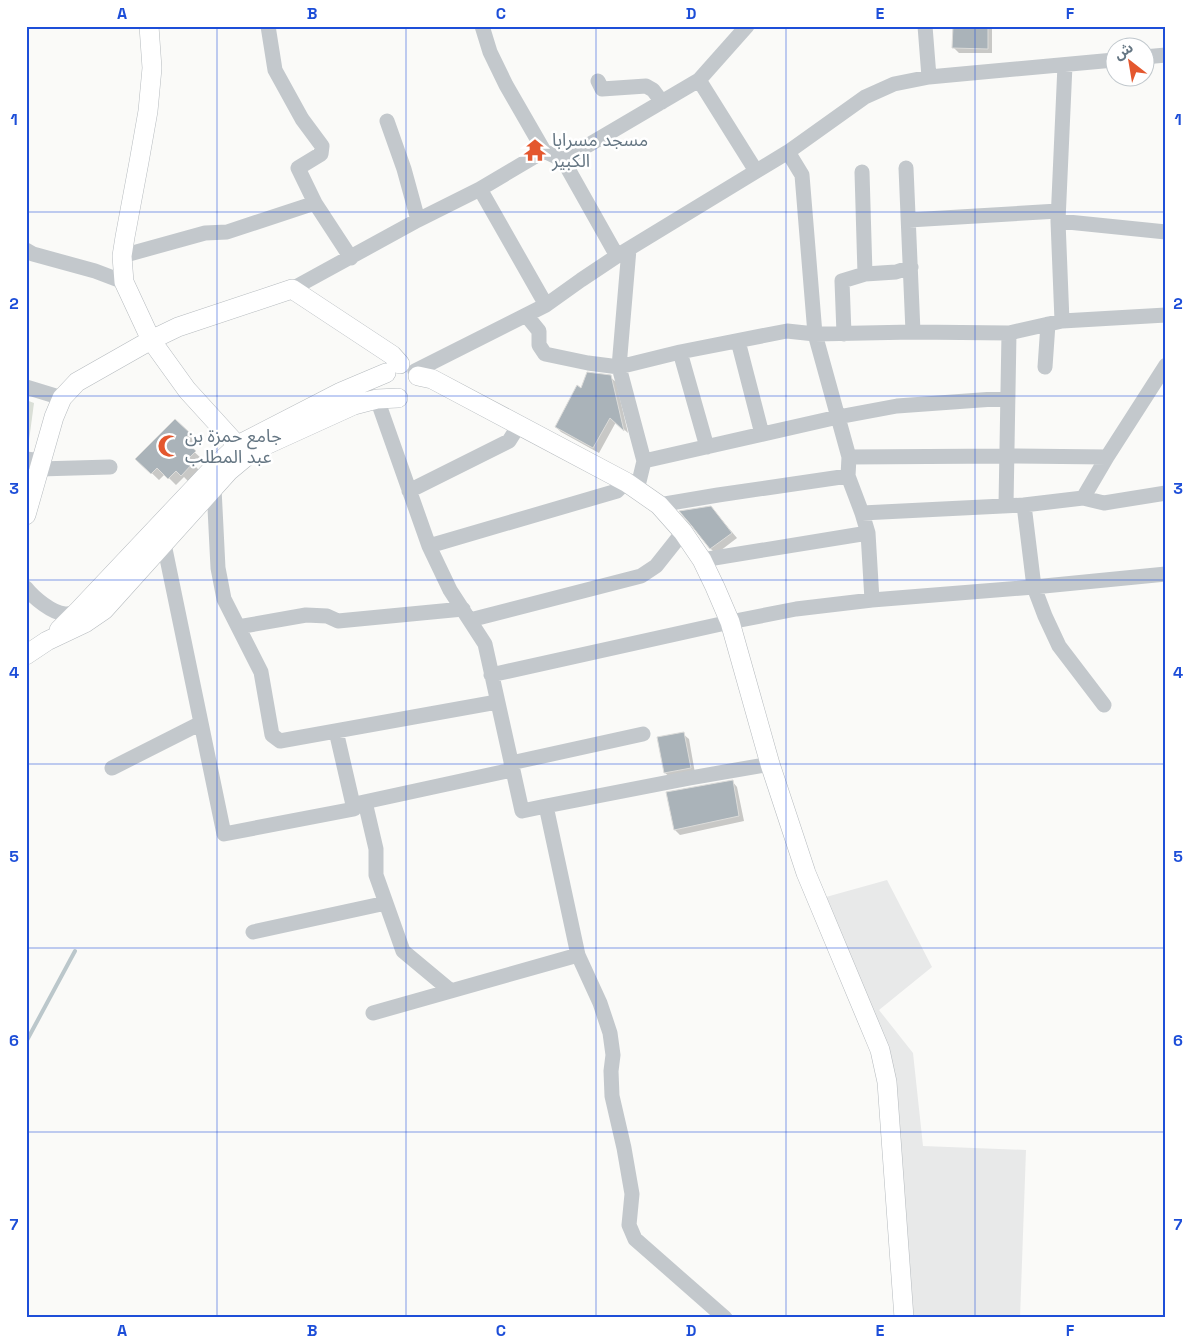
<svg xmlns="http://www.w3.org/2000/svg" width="1192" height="1344" font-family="'Space Grotesk','Noto Sans Arabic',sans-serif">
<rect width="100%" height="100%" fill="#fafaf8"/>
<path fill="#e8e9e9" d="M887,880l45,87 -53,43 34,43 10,93 103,4 -6,168h-110l-18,-252 -66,-169z"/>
<path fill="#dadfd7" d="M26,400l8,3 -6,45 -2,-1z"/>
<path fill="#0003" d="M954,26h38v27h-33l-5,-5z
M610,377l6,5 12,51 -12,-11 -17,31 -38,-21 -5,-5 26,-37z
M175,420l21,21 -6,7 12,11 -7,7 5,5 -11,11 -5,-5 -8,8 -11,-11 -6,6 -22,-21z
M711,507l26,31 -21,16 -6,-6z
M683,734l6,5 6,34 -24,5 -6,-5 -6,-35z
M732,781l5,6 7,34 -64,14 -5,-5z"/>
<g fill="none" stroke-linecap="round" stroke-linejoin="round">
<path stroke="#bbc7cb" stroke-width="4" d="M26,1042l49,-91"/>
</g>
<path fill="#aab3b9" stroke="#dcdcda" d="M953,26h35v23l-36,-1z
M587,372l24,3 13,56 -14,-13 -17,30 -38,-21 22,-42 4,3z
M175,419l15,14 -6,7 12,11 -7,7 4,5 -12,13 -5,-5 -8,8 -11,-11 -6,6 -16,-15z
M711,506l21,27 -22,16 -19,-24 -12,-14z
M684,732l7,36 -27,5 -7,-36z
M733,780l6,36 -65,14 -8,-38z"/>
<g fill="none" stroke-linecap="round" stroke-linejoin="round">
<defs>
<path id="major" d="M149,26l3,42 -4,43 -9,51 -14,75 -3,19 2,26 27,58 36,50 60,66
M418,376l14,3 194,103 33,23 24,27 19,28 13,27 15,35 40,142 36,109 74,177 7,32 17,236
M26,515l28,-98 8,-19 15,-16 74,-42 27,-13 114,-38 100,66 8,9
M59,630l18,-18 136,-144 25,-23 103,-53 45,-19
M26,655l21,-14 38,-18 19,-13 125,-139 18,-15 19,-11 88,-40 23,-6 21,-1"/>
</defs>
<use href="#major" stroke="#b5babe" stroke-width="20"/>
<path stroke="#c3c8cc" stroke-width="15" d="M268,26l7,44 27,49 20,27 -1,8 -23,14 17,35 36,55
M482,26l8,26 16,33 38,66
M925,26l4,51
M1144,57l22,-2
M699,80l57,91
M598,81l4,8 44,-3 7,4 9,12
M387,121l17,48 14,51
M788,152l14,23 13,159 34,123 -1,19 14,37 6,20 4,67
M563,160l54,96
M906,168l7,164
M862,172l3,102
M480,189l66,116
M909,220l149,-9
M1058,221l108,11
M629,249l-10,118 25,94 -7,29
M26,250l7,4 62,17 29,11
M122,256l83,-23 22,-1 88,-29
M292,289l126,-69 62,-31 64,-38 19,9 136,-80 48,-54
M526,315l13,16v14l6,9 43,9 31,4 61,-15 107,-21 28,3 98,-2 96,1 53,-12 104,-6
M1062,321l-4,-100 7,-156
M844,334l-2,-53 23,-7 31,-2 15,-5
M738,341l24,93
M680,352l27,95
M1045,367l3,-43
M415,371l131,-66 35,-25 36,-24 171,-104 77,-55 29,-13 35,-7 185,-17
M26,387l36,11
M377,399l52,147 21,44 35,54 37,167 24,-5
M849,457l158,-1 100,1
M26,459l16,2
M644,461l194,-44 59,-11 111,-8
M39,469l71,-2
M214,488l4,80 6,31 37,73 11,63 8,6 217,-39
M409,491l100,-50 10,-16
M1083,498l21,5 62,-10
M659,505l59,-10 130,-19
M1006,505l3,-172
M1024,505l10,82 11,29 14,30 45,59
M862,513l162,-8 59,-7 24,-41 59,-92
M164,544l60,290 130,-25 -18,-78
M429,546l188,-55 9,-9
M702,560l166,-27
M26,588c8,10 26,25 39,26 4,0 8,-1 12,-2
M470,620l171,-44 15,-10 27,-34
M238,627l68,-12 21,1 11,5 125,-12
M491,675l239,-53 66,-13 76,-9 162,-13 132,-13
M511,763l132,-29
M112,768l89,-45
M365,802l11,47v26l27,76 48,40
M355,804l157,-34
M253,932l133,-29
M373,1013l205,-58
M725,1318l-90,-79 -6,-14 3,-31 -8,-46 -12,-52 -1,-25 2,-16 -3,-22 -10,-30 -22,-48 -32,-149 144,-28 80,-14"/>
<use href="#major" stroke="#fff" stroke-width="19"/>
</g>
<path fill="none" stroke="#1d4ed8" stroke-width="1" stroke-opacity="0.55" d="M217,26v1292M406,26v1292M596,26v1292M786,26v1292M975,26v1292M26,212h1140M26,396h1140M26,580h1140M26,764h1140M26,948h1140M26,1132h1140"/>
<defs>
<symbol id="temple-bare" viewBox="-9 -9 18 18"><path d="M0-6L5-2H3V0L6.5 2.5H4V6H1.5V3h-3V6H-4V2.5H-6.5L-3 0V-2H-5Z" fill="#e4572e" stroke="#fff" stroke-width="2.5" paint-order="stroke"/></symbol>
<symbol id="mosque-bare" viewBox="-9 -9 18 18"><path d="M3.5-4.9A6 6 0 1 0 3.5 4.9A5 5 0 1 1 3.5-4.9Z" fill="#e4572e" stroke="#fff" stroke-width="2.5" paint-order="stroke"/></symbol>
</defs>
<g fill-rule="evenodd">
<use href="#temple-bare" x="519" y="134" width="32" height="32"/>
<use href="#mosque-bare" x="153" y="430" width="32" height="32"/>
</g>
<g text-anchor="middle" stroke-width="5" stroke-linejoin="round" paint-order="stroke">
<g font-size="18" fill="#657683" stroke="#fff" text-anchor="start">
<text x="552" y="146">مسجد مسرابا<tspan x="552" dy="21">الكبير</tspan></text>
<text x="185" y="442">جامع حمزة بن<tspan x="185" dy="21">عبد المطلب</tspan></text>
</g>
</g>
<rect width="1192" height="1344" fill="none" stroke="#ffffff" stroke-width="55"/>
<g transform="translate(1130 62) rotate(329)"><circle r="24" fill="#ffffff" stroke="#c1c8cd"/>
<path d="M0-4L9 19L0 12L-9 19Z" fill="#e4572e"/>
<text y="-8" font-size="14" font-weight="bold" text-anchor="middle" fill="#657683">ش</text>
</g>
<rect x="28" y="28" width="1136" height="1288" fill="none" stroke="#1d4ed8" stroke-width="2"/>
<g font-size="16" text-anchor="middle" font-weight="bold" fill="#1d4ed8">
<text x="122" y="19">A</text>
<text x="312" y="19">B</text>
<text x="501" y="19">C</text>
<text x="691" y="19">D</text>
<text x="880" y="19">E</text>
<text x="1070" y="19">F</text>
<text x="14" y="125">1</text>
<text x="1178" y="125">1</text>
<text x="14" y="309">2</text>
<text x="1178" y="309">2</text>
<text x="14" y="494">3</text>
<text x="1178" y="494">3</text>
<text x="14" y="678">4</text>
<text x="1178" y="678">4</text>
<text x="14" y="862">5</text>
<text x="1178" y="862">5</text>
<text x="14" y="1046">6</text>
<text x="1178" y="1046">6</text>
<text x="14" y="1230">7</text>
<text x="1178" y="1230">7</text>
<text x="122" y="1336">A</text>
<text x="312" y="1336">B</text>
<text x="501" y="1336">C</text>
<text x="691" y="1336">D</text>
<text x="880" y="1336">E</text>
<text x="1070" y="1336">F</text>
</g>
</svg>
